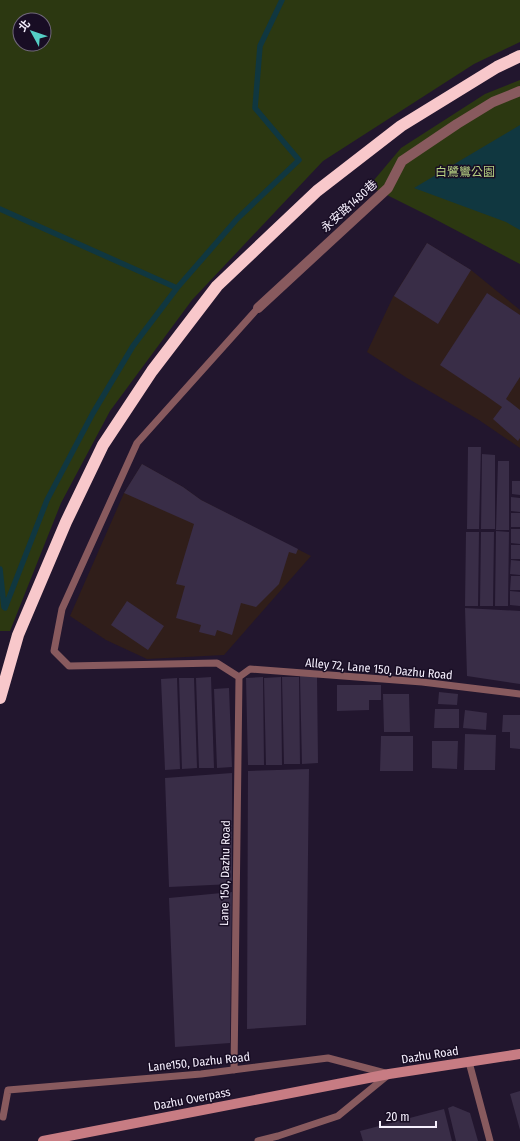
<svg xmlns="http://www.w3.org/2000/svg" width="520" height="1141" font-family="'Fira Sans Condensed','Noto Sans TC',sans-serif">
<rect width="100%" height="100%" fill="#22162e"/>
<path fill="#301e1a" d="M427,243l44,27 49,40v138l-41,-28 -72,-42 -40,-26 26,-55z
M142,464l41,23 18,13 110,56 -87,99 -77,4 -41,-19 -36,-24 54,-123z"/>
<path fill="#2c3811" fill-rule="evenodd" d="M0,0h520v42l-46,22 -151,97 -131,139 -82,111 -49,92 -51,128h-10zM20,20h24v24h-24z
M520,80v184l-91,-48 -60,-30 32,-38 84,-54z"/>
<path fill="#103740" d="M520,125v105l-14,-8 -92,-34z"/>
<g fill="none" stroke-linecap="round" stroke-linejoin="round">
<path stroke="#103740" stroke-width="5.5" d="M0,209l177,79 60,-69 62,-59 -44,-52 5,-62 22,-46
M0,569l4,38
M5,608l42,-108 46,-87 40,-67 44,-58"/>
</g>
<path fill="#392d47" d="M427,243l44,27 -33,54 -44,-28z
M487,293l33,22v62l-14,22 14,11v28l-2,3 -25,-22 9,-12 -17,-12 -45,-30z
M468,447h13l-2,82h-12z
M482,454l13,1v74h-14z
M498,461h11v69h-13z
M142,464l41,23 18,13 97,49 -2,5 -7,-2 -10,32 -23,23 -15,-4 -9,32 -15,-5 -2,6 -16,-4 2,-7 -25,-7 9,-32 -9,-2 18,-60 -70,-31z
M512,481h8v14l-8,-1z
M511,497l9,1v14l-9,-1z
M511,513h9v14h-9z
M511,529h9v15l-9,-1z
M496,531l13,1 -1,74h-13z
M466,532h13l-1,74h-13z
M481,532h13l-1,74h-13z
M511,545h9v14h-9z
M511,560l9,1v14l-10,-1z
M511,576h9v14h-10z
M510,591l10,1v14l-10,-1z
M127,601l37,25 -16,24 -37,-25z
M465,608l55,3v73l-53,-8z
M300,676h17l1,87 -16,1z
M211,677l3,91h-15l-3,-90z
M263,677l1,88h-16l-2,-87z
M281,677l1,88h-16l-2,-87z
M282,677h17l1,87h-16z
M177,678l3,91 -15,1 -4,-91z
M179,678h15l3,90 -15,1z
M337,685h44v15h-12v10l-32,1z
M229,688l3,79 -15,1 -3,-79z
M439,692l19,2 -1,11 -19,-1z
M383,694h26l1,38h-26z
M435,709h24v19h-25z
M465,710l22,3 -1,17 -23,-2z
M503,715h17v34l-10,-1v-16h-8z
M465,734l31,1 -1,35h-31z
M381,736h32v35h-33z
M432,741h26l-1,28 -25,-1z
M309,769l-3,256 -59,4 1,-258z
M232,773v111l-63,3 -4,-109z
M232,892l-2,151 -55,4 -6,-149z
M520,1091v39l-10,-36z
M453,1106l17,7 8,28h-22l-8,-33z
M444,1109l8,32h-89l-3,-10z"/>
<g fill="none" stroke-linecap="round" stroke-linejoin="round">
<path stroke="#885a5e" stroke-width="7" d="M239,677l-22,-14 -148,3 -15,-15 8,-42 75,-166 121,-135
M239,677l11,-8 172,13 98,12
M469,1062l21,79
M234,1070l5,-393
M3,1117l5,-27 193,-16 127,-16 57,15
M258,1141l20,-5 60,-20 50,-41"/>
<path stroke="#885a5e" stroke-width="10" d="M258,308l130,-120 14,-27 55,-37 36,-22 27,-11"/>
<path stroke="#c77c83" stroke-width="10" d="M43,1141l346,-67 131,-20"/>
<path stroke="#f8c8cb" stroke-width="12" d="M0,698l18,-63 48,-113 37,-77 49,-74 65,-85 100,-95 84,-65 96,-59 23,-11"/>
</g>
<g text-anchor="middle" stroke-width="3" stroke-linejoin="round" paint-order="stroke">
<g font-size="12" fill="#b5d082" stroke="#180d24">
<text x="465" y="176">白鷺鸞公園</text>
</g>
<g font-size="12" fill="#f5effd" stroke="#180d24">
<text transform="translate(349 206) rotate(-42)" y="4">永安路1480巷</text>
<text transform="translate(379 669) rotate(5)" y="4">Alley 72, Lane 150, Dazhu Road</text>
<text transform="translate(225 873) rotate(-89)" y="4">Lane 150, Dazhu Road</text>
<text transform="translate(430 1055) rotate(-9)" y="4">Dazhu Road</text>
<text transform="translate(199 1062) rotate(-6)" y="4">Lane150, Dazhu Road</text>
<text transform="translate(192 1099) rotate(-11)" y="4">Dazhu Overpass</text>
</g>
</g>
<g transform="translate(32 32) rotate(310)"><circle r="19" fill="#180d24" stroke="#70677b"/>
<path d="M0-3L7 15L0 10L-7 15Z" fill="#55cec5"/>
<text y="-6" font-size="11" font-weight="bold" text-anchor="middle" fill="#f5effd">北</text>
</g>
<path d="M380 1121v6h56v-6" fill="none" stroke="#f5effd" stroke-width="2"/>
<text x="386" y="1121" font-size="12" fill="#f5effd" stroke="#180d24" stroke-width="3" paint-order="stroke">20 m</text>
</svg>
